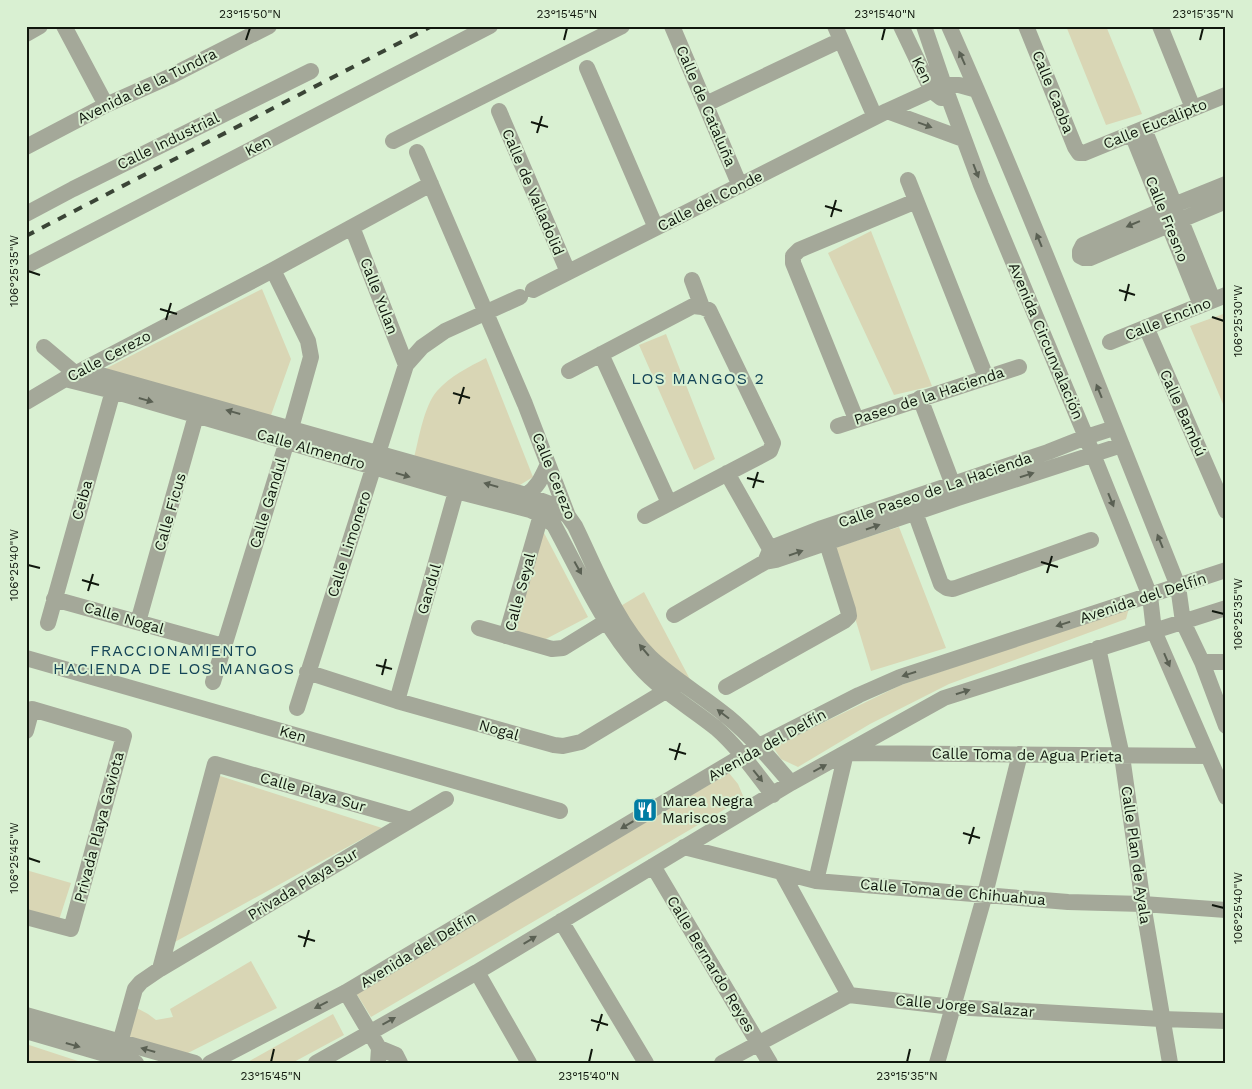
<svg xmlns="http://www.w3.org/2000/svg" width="1252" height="1089" font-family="'Work Sans',sans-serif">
<rect width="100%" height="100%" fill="#d9f0d2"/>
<path fill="#d9d6b5" d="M1066,26h40l36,88 -36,11z
M871,231l61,155 -38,9 -66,-142z
M262,289l29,70 -21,59 -169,-47z
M1226,313v98l-36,-85z
M666,334l49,125 -21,11 -55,-125z
M486,358l47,119 -18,11 -101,-30c5,-20 10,-52 23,-67 13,-15 32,-24 49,-33z
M899,527l47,121 -75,23 -37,-123z
M543,531l45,86 -44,23 -30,-10z
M644,592l49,93 -55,-44 -19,-34z
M1129,608l-3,11 -177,65 -79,40 -72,43 -17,-8 -8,-12 128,-62z
M729,773l9,11 6,14 -373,219 -15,-24z
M217,775l165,53 -209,115z
M26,870l45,13 -12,37 -33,-11z
M251,961l26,47 -93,47 -56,-16 5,-33 15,8 8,6 17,-3 -3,-8z
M333,1014l11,21 -52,28h-46z
M26,1044l58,19h-58z"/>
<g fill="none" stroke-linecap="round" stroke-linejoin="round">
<path stroke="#a4a899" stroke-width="16" d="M64,26l42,79
M672,26l68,160
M835,26l40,91
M901,26l31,65 9,7
M924,26l20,59 37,100 105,252 64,159 4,35 72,166
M949,26c82,185 154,373 229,560l5,36 19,40 24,64
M1026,26l49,121 4,6h5l142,-58
M1160,26l33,82
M26,34l14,-8
M587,68l69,160
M706,104l135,-64
M499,111l69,161
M887,111l76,28
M1144,129l69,171
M1132,134l69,171
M393,141l229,-115
M26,147l80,-42 63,-28 100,-51
M417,152l108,252 43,112 7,10c21,43 41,97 75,131 24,23 53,39 78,60 24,20 43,43 63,66
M908,180l78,197
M1226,184l-52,21 -91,40 -3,6v5l4,2h6l136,-57
M26,214l47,-25 238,-118
M352,227l54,138
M26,266l464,-240
M692,280l10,27
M533,290l354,-179 57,-26h15l18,5
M1146,327l80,184
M1110,342l116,-47
M44,347l32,27
M601,354l68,149
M83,370l443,125 27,10 15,11
M569,371l124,-65 9,1 7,3 64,133 -3,8 -125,65
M65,379l48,12 343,100 74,19 11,5 13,10c26,48 49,100 85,141 22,25 51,41 77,62 22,19 39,44 57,67
M920,398l36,95
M26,402l39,-23 208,-109 158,-86
M856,419l-63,-156v-7l6,-6 117,-49
M838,426l181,-59
M727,473l47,83
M526,495c12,-8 16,-18 22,-31
M912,504l29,80 6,4 6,1 138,-49
M765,562l6,-14 51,-20 226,-76 38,-15 28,-9
M54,599l169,47
M674,615l91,-53 11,-2 182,-62 164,-53
M138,622l61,-217
M48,623l65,-232 6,-8
M479,628l73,21 11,-1 52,-32
M506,636l35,-121
M1098,648l24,108 21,148 27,159
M26,658l534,153
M1202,662h24
M307,672l90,29 157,44 9,1 18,-4 93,-56
M213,682l78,-254 20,-71 -3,-16 -35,-71
M726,687l118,-66 5,-5 -1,-6 -24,-76
M397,701l62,-220
M297,708l109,-343 16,-18 23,-16 75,-34
M26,731l6,-22 92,27 -53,193 -45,-12
M684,847l132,34 252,21 75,2 83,6
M653,866l117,197
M782,873l67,122
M816,881l30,-128 362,3
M561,921l85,142
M160,969l55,-205 196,56
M477,972l52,91
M346,992l33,56 -1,15
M26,1015l169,48
M26,1031l110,32
M379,1048l17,7 4,8
M116,1057l19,-68 6,-7 19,-13 286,-170
M210,1063l136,-71 413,-246 100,-51 41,-18 326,-107
M316,1063l161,-91 314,-189 153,-85 282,-90
M722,1063l127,-68 104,12 208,12 65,2
M937,1063l48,-169 35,-140"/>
<path stroke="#3a4436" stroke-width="4" stroke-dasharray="9 9" stroke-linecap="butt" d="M26,236l406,-210"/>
</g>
<defs><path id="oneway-solid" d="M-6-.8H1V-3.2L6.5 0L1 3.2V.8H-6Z" transform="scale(1.25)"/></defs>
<g fill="#5a6053">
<use href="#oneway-solid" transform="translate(962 58) rotate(-114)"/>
<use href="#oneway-solid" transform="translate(925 125) rotate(20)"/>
<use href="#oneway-solid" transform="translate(976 171) rotate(69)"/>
<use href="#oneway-solid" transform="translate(1133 224) rotate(157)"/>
<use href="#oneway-solid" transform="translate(1039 240) rotate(-112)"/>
<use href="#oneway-solid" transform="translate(1099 391) rotate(-112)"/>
<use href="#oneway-solid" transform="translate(146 400) rotate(16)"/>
<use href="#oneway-solid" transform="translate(233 412) rotate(-164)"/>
<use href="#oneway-solid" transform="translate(403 475) rotate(16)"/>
<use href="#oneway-solid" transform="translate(1027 475) rotate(-18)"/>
<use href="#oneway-solid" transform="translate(491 485) rotate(-164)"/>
<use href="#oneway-solid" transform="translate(1111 500) rotate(68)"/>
<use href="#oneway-solid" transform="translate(873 527) rotate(-19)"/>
<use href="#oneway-solid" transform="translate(1160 541) rotate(-112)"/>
<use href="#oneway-solid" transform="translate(796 553) rotate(-19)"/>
<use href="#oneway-solid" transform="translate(578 568) rotate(61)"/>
<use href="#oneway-solid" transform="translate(1063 624) rotate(162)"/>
<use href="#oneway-solid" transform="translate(644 650) rotate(-130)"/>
<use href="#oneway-solid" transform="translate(1167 660) rotate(67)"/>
<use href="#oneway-solid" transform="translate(909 674) rotate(162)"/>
<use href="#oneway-solid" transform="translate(963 692) rotate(-18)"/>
<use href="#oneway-solid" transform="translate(723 714) rotate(-143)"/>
<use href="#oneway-solid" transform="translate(820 768) rotate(-28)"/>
<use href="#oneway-solid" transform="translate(758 776) rotate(51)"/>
<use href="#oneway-solid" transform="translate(627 825) rotate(149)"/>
<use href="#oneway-solid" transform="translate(530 940) rotate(-31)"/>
<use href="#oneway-solid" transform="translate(321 1005) rotate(153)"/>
<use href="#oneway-solid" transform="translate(389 1021) rotate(-29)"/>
<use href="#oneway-solid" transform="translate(73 1045) rotate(16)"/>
<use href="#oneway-solid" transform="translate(148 1050) rotate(-164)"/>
</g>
<path fill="none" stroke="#10170d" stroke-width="2" d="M246,40l4,-12M564,40l3,-12M882,40l3,-12M1200,40l3,-12M531,122l17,5M537,133l5,-17M825,206l17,5M831,217l5,-17M28,271l12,4M1119,290l16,5M1125,301l4,-17M160,309l17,5M1212,317l12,4M166,320l5,-17M453,393l17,5M459,404l5,-17M747,478l17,4M753,488l5,-16M1041,562l17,5M28,565l12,3M1047,573l5,-17M82,580l17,5M88,591l5,-17M1212,611l12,3M376,665l16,4M382,675l4,-16M669,749l17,5M675,760l5,-17M963,833l17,5M969,844l5,-17M28,858l12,4M1212,905l12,3M298,936l17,5M304,947l5,-17M591,1020l17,5M597,1031l5,-17M271,1062l3,-13M589,1062l3,-13M907,1062l3,-13"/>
<defs>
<symbol id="restaurant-square" viewBox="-11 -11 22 22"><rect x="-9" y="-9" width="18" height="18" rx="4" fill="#007ca3" stroke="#d9f0d2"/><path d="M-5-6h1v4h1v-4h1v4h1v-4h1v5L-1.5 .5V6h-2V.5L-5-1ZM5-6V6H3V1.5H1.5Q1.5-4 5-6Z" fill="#fff"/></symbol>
</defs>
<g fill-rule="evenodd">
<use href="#restaurant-square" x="631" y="796" width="28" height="28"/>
</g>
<g text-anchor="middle" stroke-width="4" stroke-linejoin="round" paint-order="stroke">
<g font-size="15" fill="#10170d" stroke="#d9f0d2">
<text transform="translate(922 70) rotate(64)" y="5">Ken</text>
<text transform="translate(147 86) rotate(-26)" y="5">Avenida de la Tundra</text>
<text transform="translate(1053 92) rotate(68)" y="5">Calle Caoba</text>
<text transform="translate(706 106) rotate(67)" y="5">Calle de Cataluña</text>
<text transform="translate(1155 124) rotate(-22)" y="5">Calle Eucalipto</text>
<text transform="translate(168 141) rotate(-26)" y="5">Calle Industrial</text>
<text transform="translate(258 146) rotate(-27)" y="5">Ken</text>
<text transform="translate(533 192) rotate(67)" y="5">Calle de Valladolid</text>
<text transform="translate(710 201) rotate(-27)" y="5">Calle del Conde</text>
<text transform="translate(1167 219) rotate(68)" y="5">Calle Fresno</text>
<text transform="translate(379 296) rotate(69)" y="5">Calle Yulan</text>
<text transform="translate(1168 319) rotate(-22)" y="5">Calle Encino</text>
<text transform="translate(1046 341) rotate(67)" y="5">Avenida Circunvalación</text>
<text transform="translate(109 356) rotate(-28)" y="5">Calle Cerezo</text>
<text transform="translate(929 396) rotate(-18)" y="5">Paseo de la Hacienda</text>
<text transform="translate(1183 413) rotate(66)" y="5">Calle Bambú</text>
<text transform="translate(311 449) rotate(16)" y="5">Calle Almendro</text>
<text transform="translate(554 476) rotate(68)" y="5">Calle Cerezo</text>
<text transform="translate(935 490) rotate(-19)" y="5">Calle Paseo de La Hacienda</text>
<text transform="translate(82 500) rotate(-74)" y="5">Ceiba</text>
<text transform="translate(268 503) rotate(-73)" y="5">Calle Gandul</text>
<text transform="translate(170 512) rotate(-74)" y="5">Calle Ficus</text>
<text transform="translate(349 544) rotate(-72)" y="5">Calle Limonero</text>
<text transform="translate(429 589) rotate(-74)" y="5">Gandul</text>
<text transform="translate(520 592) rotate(-75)" y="5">Calle Seyal</text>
<text transform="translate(1143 598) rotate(-18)" y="5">Avenida del Delfín</text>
<text transform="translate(124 618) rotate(16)" y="5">Calle Nogal</text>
<text transform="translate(499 730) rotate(16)" y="5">Nogal</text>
<text transform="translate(293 734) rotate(16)" y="5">Ken</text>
<text transform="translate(767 745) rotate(-29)" y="5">Avenida del Delfín</text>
<text transform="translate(1027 755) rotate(1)" y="5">Calle Toma de Agua Prieta</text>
<text transform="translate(313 792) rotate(16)" y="5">Calle Playa Sur</text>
<text transform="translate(99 827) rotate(-75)" y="5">Privada Playa Gaviota</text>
<text transform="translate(1136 855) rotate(82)" y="5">Calle Plan de Ayala</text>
<text transform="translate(303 884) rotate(-31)" y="5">Privada Playa Sur</text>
<text transform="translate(953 892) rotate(5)" y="5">Calle Toma de Chihuahua</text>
<text transform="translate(418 950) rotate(-31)" y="5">Avenida del Delfín</text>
<text transform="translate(711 964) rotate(59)" y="5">Calle Bernardo Reyes</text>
<text transform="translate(965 1006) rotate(5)" y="5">Calle Jorge Salazar</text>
</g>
<g font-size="15" fill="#10170d" stroke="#d9f0d2" text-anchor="start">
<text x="662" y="806">Marea Negra<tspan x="662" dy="17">Mariscos</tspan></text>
</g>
<g font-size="16" letter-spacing="1" fill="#154558" stroke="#d9f0d2">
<text x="698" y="384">LOS MANGOS 2</text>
<text x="174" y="656">FRACCIONAMIENTO<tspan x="174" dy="18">HACIENDA DE LOS MANGOS</tspan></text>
</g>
</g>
<rect width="1252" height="1089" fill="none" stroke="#d9f0d2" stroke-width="55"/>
<rect x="28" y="28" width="1196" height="1034" fill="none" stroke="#10170d" stroke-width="2"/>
<g font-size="12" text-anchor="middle" fill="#10170d">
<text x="250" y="18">23°15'50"N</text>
<text x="567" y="18">23°15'45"N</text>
<text x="885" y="18">23°15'40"N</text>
<text x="1203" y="18">23°15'35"N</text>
<text transform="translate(14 271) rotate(-90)" y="4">106°25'35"W</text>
<text transform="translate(1238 321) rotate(-90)" y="4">106°25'30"W</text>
<text transform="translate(14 565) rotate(-90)" y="4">106°25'40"W</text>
<text transform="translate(1238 614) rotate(-90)" y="4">106°25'35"W</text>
<text transform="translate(14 858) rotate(-90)" y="4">106°25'45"W</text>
<text transform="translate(1238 908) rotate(-90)" y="4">106°25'40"W</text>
<text x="271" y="1080">23°15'45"N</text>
<text x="589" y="1080">23°15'40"N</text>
<text x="907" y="1080">23°15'35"N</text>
</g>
</svg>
